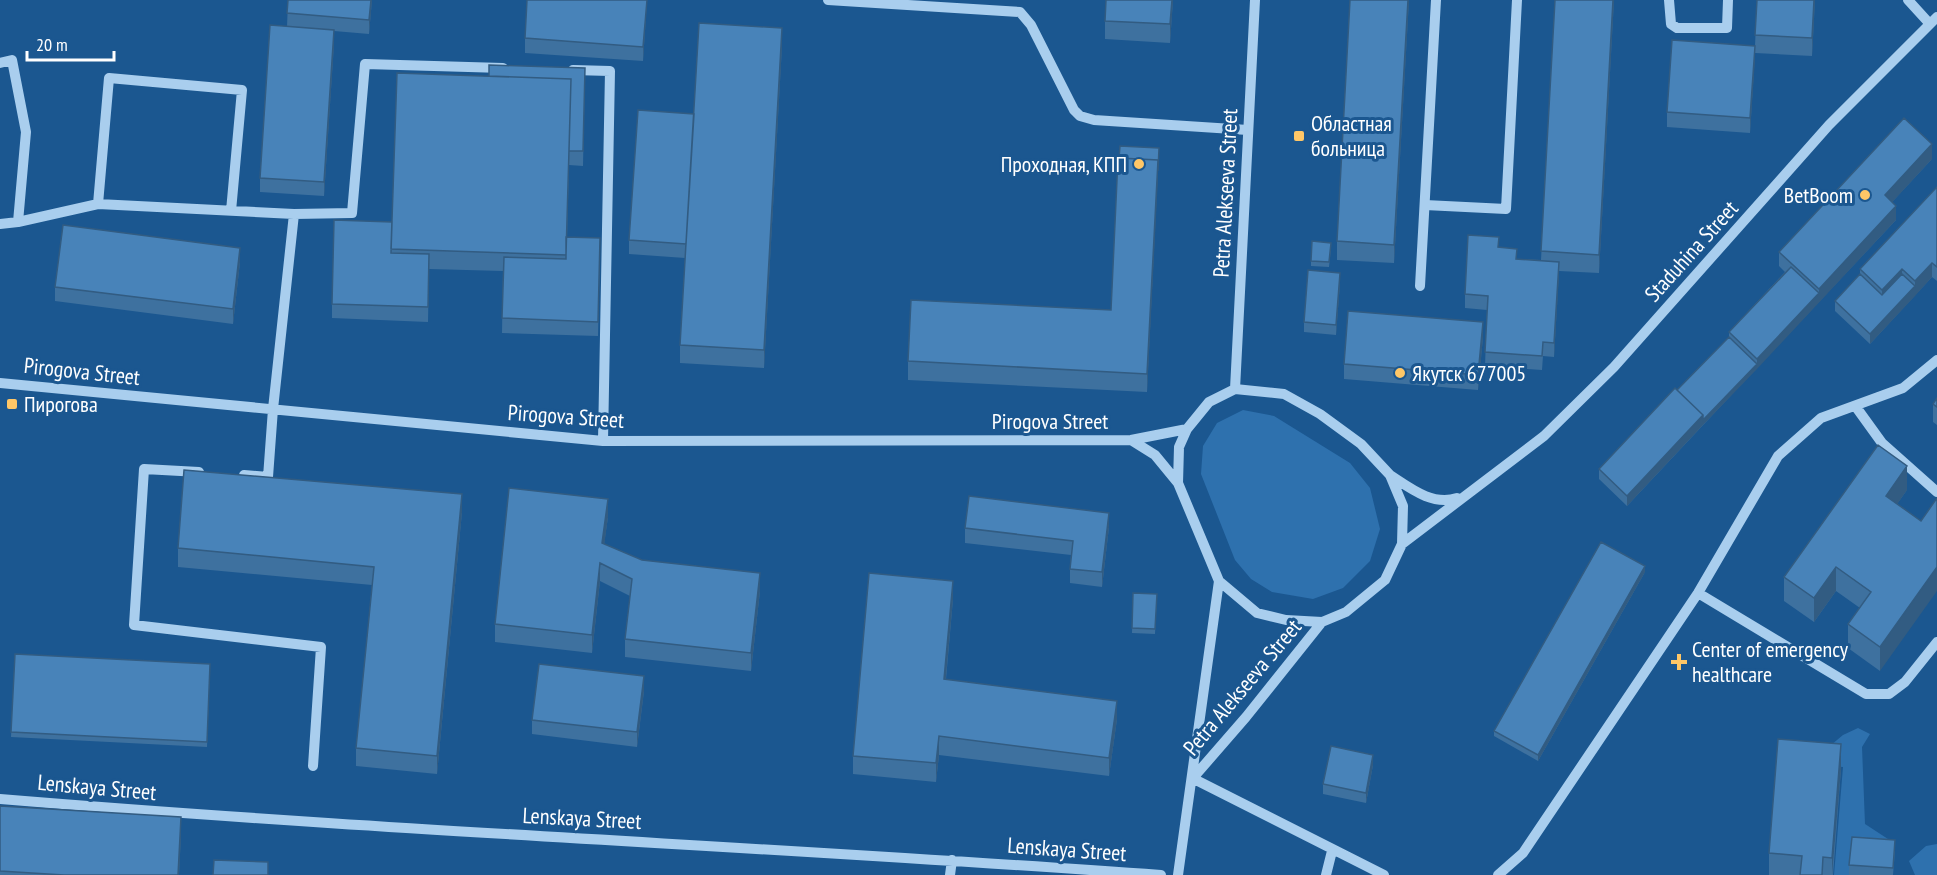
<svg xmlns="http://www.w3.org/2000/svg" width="1937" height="875" font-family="'PT Sans Narrow',sans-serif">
<rect width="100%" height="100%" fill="#1b5790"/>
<path fill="#2e71ae" d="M1243,410l31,6 76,47 20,25 10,41 -10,32 -27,27 -30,11 -41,-7 -21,-13 -16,-19 -34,-86 2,-28 14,-23z
M1858,728l12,6 -8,13 3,77 23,15 3,36h-57l9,-108 -14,-1 2,-21 12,-10z
M1937,844v31h-22l-6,-14 17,-15z"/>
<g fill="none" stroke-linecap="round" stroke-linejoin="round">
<path stroke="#a9ceee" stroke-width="10" d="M828,0l192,12 11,13 43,85 6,6 14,4 154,10
M1669,0l2,24 6,4h50l1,-28
M1908,0l21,23
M0,63l12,-3 14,72 -8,90 -18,2
M573,70l37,1 -7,370
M98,204l11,-126 133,12 -11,121
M1425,205l81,4 11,-209
M294,214l58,-1 13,-149 138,4
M18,222l80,-18 196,10 -21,195 -5,68 -24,-2
M1420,286l16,-286
M0,383l603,58 528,-1 56,-11
M1235,389l49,5 36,20 41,30 29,31 13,31 -1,38 -17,36 -39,32 -24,10 -36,-2 -29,-7 -38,-32 -41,-98 1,-36 8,-18 22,-27z
M1235,389l20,-389
M1856,407l26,36 55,49
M1131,440l24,15 23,28
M199,472l-55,-3 -10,156 187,22 -8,119
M1390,475c20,13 42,31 67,23
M1402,544l142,-108 70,-69 215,-242 108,-108
M1698,593l168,101h23l16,-12 32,-40
M1192,778l192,97
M1193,778l53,-61 76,-95
M0,799c387,32 774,48 1161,76
M950,875l2,-15
M1178,875l41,-294
M1326,875l6,-24
M1498,875l25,-22 175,-260 80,-137 43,-38 82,-30 34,-28"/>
</g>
<path fill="#3e719f" d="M288,0h84l-3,34 -35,-3v13l-10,152 -64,-4v-14l27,-151z
M647,0l-4,61 -118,-8v-15z
M1173,0l-3,43 -65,-4v-18z
M1350,0h59l-15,263 -57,-3v-19z
M1555,0h59l-15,273 -40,-2 -5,86 -11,-1 -1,14 -57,-4 2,-56 -22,-2v-14l34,-47 18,12 24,1z
M1757,0h58l-3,56 -57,-3 -5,80 -83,-6v-15l88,-66z
M782,46l-18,322 -84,-5v-18l5,-87 -56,-4v-14l65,-126z
M585,68l-2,98 -14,-1 -2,72 33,16 -2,83 -96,-3 1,-62 -74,-2 -1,53 -96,-4v-14l60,-82z
M1159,148l-12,244 -239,-12v-19l203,-51z
M1932,159l-40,43 4,18 -269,286 -28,-27v-10l130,-132v-5l56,-60 -6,-6v-14z
M1937,187v94l-5,-4 -62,67 -35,-33v-10l25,-27v-5z
M1331,248l-2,19 -18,-1v-5z
M240,262l-7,62 -178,-23v-14z
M1340,283l-4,52 -32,-3v-10z
M1483,337l-5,53 -134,-11v-15z
M1937,398v27l-4,-3v-18z
M1907,490l-10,14 -17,167 -32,-23v-24l12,-16 -24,-17 -22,31 -30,-21v-24z
M462,512l-25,262 -81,-8v-18l16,-163 -194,-18v-19z
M608,517l-4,27 38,16 118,31 -9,80 -126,-14v-18l5,-43 -30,-15 -8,72 -97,-11v-18z
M1109,527l-7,60 -32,-4v-14l1,-14 -106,-12v-15z
M1645,572l-107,189 -44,-25v-5z
M1133,593l24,1 -2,40 -23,-1z
M953,599l-7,80 171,40 -8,57 -170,-21 -3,27 -83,-8v-18z
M15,654l195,10 -3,83 -196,-10z
M644,691l-7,56 -105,-13v-14z
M1373,765l-7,38 -43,-9v-10z
M1841,769l-8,106h-64v-22z
M0,806l181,29 -2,40h-179z
M1895,850l-2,25h-44v-10z"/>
<path fill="#325c82" d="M371,0h1l-3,34v-14z
M647,0l-4,61v-14z
M1172,0h1l-3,43v-19z
M1408,0h1l-15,263v-18z
M1613,0h1l-15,273v-18z
M1814,0h1l-3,56v-18z
M782,28v18l-18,322v-18z
M334,30v14l-10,152v-14z
M1755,46v14l-5,73v-15z
M1932,144v15l-47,51v-15z
M1158,160v19l-11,213v-18z
M1896,206v14l-139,149v-10l62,-66v-4z
M240,248v14l-7,62v-15z
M1559,262v14l-5,81v-14z
M1932,263v14l-17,19v-15z
M1902,269v15l-20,21v-15z
M1340,273v10l-4,52v-10z
M1915,286v10l-45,48v-10z
M1483,322v15l-5,53v-15z
M1757,364v5l-54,56v-5z
M1703,415v10l-76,81v-10z
M1907,466v24l-21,30v-24z
M462,494v18l-25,262v-18z
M608,499v18l-6,45v-19z
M1109,513v14l-7,60v-15z
M600,563v18l-8,72v-18z
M1645,566v6l-107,189v-6z
M1836,567v24l-22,31v-24z
M1937,567v24l-57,80v-24z
M760,573v18l-9,80v-18z
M953,581v18l-9,99v-19z
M644,676v15l-7,56v-15z
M1117,701v18l-8,57v-18z
M939,736v19l-3,27v-19z
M1841,744v25l-9,106v-17z
M1373,755v10l-7,38v-10z
M181,817v18l-2,40h-1z"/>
<path fill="#4883b9" stroke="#325c82" stroke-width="1.5" d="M288,0h83l-2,20 -82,-7z
M527,0h120l-4,47 -118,-9z
M1106,0h66l-2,24 -65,-3z
M1350,0h58l-14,245 -57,-4z
M1555,0h58l-14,255 -58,-4z
M1757,0h57l-2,38 -57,-3z
M699,23l83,5 -18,322 -84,-5z
M270,25l64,5 -10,152 -64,-4z
M1672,40l83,6 -5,72 -83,-6z
M489,65l96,3 -2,83h-14l2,-72 -82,-3z
M397,73l174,6 -5,176 -175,-6z
M638,110l56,4 -8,130 -57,-4z
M1904,118l28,26 -47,51 11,11 -77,83 -40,-37z
M1120,146l39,2 -1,23v-11l-39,-2z
M1118,158l40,2 -11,214 -239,-13 3,-61 200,10z
M1937,187v80l-5,-4 -17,18 -13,-12 -20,21 -22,-21z
M334,220l58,2 -1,31 38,1 -1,53 -96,-3z
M63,225l177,23 -7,61 -178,-22z
M1468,235l31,2 -1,10 19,2 -1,10 43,3 -5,81 -11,-1 -1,14 -57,-4 3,-56 -23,-2z
M566,237l34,1 -2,84 -96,-4 2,-61 62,2z
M1312,241l19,2 -2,19 -18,-1z
M1791,267l28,26 -62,66 -28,-27z
M1308,270l32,3 -4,52 -32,-3z
M1860,274l22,21 20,-21 13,12 -45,48 -35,-33z
M1348,311l135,11 -5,53 -134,-11z
M1729,337l28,27 -54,56v-5l-26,-25z
M1675,388l28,27 -76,81 -28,-27z
M1937,398v9l-4,-3z
M1878,445l29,21 -21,30 35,25 16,-23v69l-57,80 -32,-23 23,-32 -35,-25 -22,31 -30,-21z
M184,470l278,24 -25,262 -81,-8 18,-181 -196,-19z
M509,488l99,11 -6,44 40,17 118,13 -9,80 -126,-14 7,-60 -32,-16 -8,72 -97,-11z
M969,496l140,17 -7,59 -32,-3 3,-28 -108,-13z
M1601,542l44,24 -107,189 -44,-24z
M869,573l84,8 -9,98 173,22 -8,57 -170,-22 -3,27 -83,-7z
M1133,593l24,1 -2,35 -23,-1z
M15,654l195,10 -3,78 -196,-10z
M539,664l105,12 -7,56 -105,-12z
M1778,739l63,5 -9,114 -9,-1 -1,18h-22l2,-19 -33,-3z
M1331,746l42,9 -7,38 -43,-9z
M0,806l181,11 -3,58h-114l-64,-4z
M1852,837l43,3 -2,28 -44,-3z
M214,860l54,2v13h-55z"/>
<g fill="#ffc767" stroke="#1b5790" stroke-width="2">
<rect x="1293" y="130" width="12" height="12" rx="3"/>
<circle cx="1139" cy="164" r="6"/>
<circle cx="1865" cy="195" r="6"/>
<circle cx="1400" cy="373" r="6"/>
<rect x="6" y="398" width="12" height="12" rx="3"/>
<path d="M1676 653h6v6h6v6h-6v6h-6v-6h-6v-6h6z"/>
</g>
<g text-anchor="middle" stroke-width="6" stroke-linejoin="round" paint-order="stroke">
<g font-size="22" fill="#fff" stroke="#1b5790" text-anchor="start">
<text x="1311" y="131">Областная<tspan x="1311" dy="25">больница</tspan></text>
<text x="1127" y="172" text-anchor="end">Проходная, КПП</text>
<text x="1853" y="203" text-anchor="end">BetBoom</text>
<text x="1412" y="381">Якутск 677005</text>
<text x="24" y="412">Пирогова</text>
<text x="1692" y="657">Center of emergency<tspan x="1692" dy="25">healthcare</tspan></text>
</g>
<g font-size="22" fill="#fff" stroke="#1b5790">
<text transform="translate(1225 193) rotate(-87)" y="8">Petra Alekseeva Street</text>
<text transform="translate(1691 251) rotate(-48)" y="8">Staduhina Street</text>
<text transform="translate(82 371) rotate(6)" y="8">Pirogova Street</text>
<text transform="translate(566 416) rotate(4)" y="8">Pirogova Street</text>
<text x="1050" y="429">Pirogova Street</text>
<text transform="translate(1242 687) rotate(-50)" y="8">Petra Alekseeva Street</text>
<text transform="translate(97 787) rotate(5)" y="8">Lenskaya Street</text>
<text transform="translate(582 818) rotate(3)" y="8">Lenskaya Street</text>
<text transform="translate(1067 849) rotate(4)" y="8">Lenskaya Street</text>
</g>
</g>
<path d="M27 51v9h87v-9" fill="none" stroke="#ffffff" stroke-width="3"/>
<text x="36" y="51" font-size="18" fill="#ffffff" stroke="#1b5790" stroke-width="4.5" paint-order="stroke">20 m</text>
</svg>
